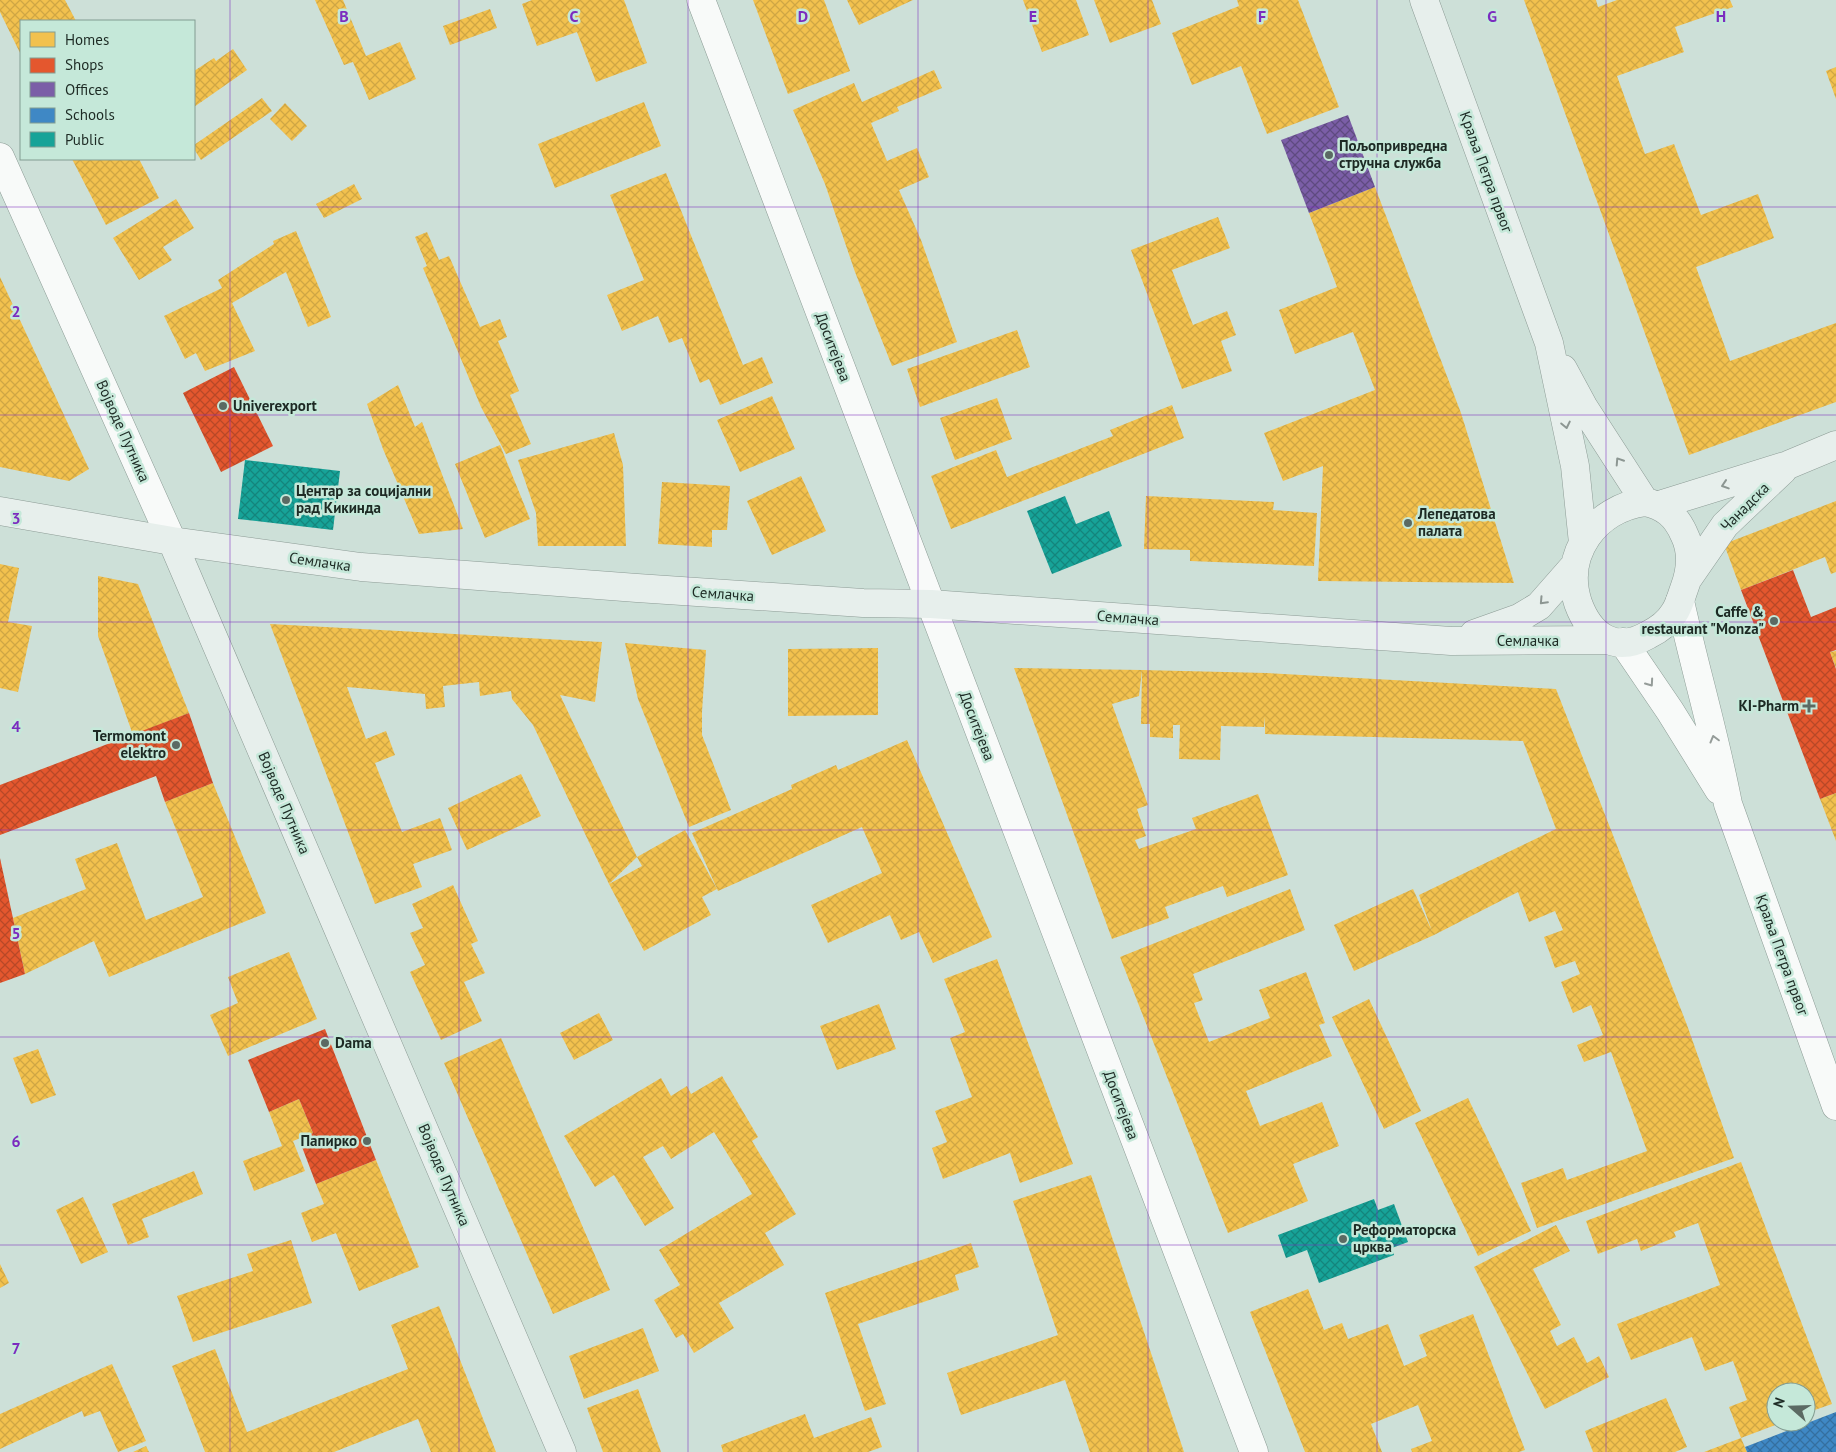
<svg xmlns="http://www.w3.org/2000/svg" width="1836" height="1452" font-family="'PT Sans',sans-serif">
<defs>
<pattern id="homes-cross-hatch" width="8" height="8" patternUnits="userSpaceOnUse" patternTransform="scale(1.25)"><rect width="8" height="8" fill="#f2c14e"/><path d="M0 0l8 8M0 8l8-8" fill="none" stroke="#cfa644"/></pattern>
<pattern id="shops-cross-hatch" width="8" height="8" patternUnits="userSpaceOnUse" patternTransform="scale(1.25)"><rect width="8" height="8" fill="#e4572e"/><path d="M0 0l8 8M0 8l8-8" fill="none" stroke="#b84827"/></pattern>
<pattern id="offices-cross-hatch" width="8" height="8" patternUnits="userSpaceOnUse" patternTransform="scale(1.25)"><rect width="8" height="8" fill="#7b5ea7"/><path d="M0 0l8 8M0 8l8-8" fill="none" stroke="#5e4a80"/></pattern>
<pattern id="schools-cross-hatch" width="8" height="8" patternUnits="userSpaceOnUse" patternTransform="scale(1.25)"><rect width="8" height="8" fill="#3f88c5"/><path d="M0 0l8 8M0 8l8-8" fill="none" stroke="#346fa0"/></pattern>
<pattern id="public-cross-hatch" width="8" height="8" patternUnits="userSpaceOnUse" patternTransform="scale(1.25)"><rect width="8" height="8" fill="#17a398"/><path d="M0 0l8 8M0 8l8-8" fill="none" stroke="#14857c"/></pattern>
</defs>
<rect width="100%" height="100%" fill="#cde0d8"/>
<path fill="url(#homes-cross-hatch)" d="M0,0h65l11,21h-55v34l-21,-43z
M315,0h28l23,56 34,-14 16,37 -47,21 -16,-38 -9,3z
M532,0h92l23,63 -51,19 -19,-50 -40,14 -15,-42z
M753,0h71l26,71 -62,23z
M847,0h66l-54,25z
M1023,0h53l13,35 -47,17z
M1094,0h58l9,24 -51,19z
M1237,0h61l41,107 -72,27 -26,-68 -49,19 -20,-52 67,-27z
M1524,0h72l2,7 19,-7h113l3,7 -58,20 9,25 -67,24 28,78 29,-10 27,71 57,-21 16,44 -78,29 34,94 106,-38v79l-147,53z
M490,9l7,19 -47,17 -7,-19z
M233,49l14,21 -53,37v-36l20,-13 2,3z
M1836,67v32l-10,-28z
M934,70l8,18 -45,19 2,4 -28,12 16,38 30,-13 12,29 -30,13 22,50 36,102 -65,24 -37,-94 -30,-88 -32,-74 61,-27 8,19z
M262,98l10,13 -71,49 -7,-11v-4z
M644,102l17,44 -106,42 -17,-44z
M285,103l22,23 -15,15 -22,-22z
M72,159h67l20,39 -53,27z
M666,173l77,192 19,-8 11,26 -53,22 -11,-26 -9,4 -18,-45 -13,5 -11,-27 -36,15 -15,-36 37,-15 -34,-85z
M354,184l8,15 -38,19 -8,-14z
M1375,187l86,226 53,170 -196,-2 5,-115 -40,15 -19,-48 111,-43 -22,-58 -58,22 -16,-44 58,-23 -28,-74z
M176,199l18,29 -31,19 9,13 -33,20 -26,-42z
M1218,217l12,31 -58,22 21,55 34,-14 9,24 -15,6 11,30 -50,18 -51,-139z
M296,231l35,86 -23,10 -22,-55 -54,31 23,48 -50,20 -9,-18 -11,6 -21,-43 58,-28 -4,-8 56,-36 -1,-3z
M427,232l12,28 10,-4 31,71 20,-8 7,18 -9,4 21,50 -9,4 21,49 -25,10 -25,-47 -58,-139 4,-2 -12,-29z
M0,277l89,192 -20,12 -69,-14z
M1017,330l13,37 -110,40 -13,-38z
M398,385l17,42 7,-5 41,107 -44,5 -36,-85 -16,-45z
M772,396l23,53 -55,23 -23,-52z
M997,398l15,41 -57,21 -15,-42z
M1172,405l12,33 -233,91 -20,-53 65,-26 11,27 106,-41 -3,-6z
M614,433l9,32 3,81h-88l-2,-33 -18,-53z
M500,445l30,74 -45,19 -30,-74z
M801,476l25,55 -54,24 -25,-54z
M662,482l68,4 -3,44h-15v17l-54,-3z
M1146,496l128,6 -1,8 44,3 -3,53 -124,-5v-11l-46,-1z
M1836,501v71l-5,2 -6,-17 -84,33 -17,-46z
M0,564l19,4 -11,54 24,4 -14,66 -18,-4z
M98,576l40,8 51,129 -56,22 -35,-99z
M270,624l332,18 -7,60 -35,-7 77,162 -28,27 -76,-159 -21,-26 -1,-8 -31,5 -1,-14 -36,4 2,21 -19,2 -1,-15 -78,-7 19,52 20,-8 9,24 -20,8 27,69 38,-14 12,32 -39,14 9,23 -47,17z
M625,643l81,7 -4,62v23l29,75 -42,17 -51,-128z
M878,648v67l-90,1v-67z
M1836,651v17l-6,-16z
M1014,668l128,2 124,3 290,16 131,336 47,133 -197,70 -16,-45 42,-15 4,12 80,-29 -36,-99 -27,10 -7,-17 26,-10 -12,-30 -18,8 -12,-31 19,-8 -5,-13 -20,7 -11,-31 19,-7 -8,-19 -26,11 -11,-30 -84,43 -80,36 -20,-46 79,-36 19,42 -13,-36 137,-66 -33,-88 -258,-7v-17l-1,10 -43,-1 -1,34 -41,-1 1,-34h-7v13l-23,-1v-13h-9l1,-54 -3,26 -27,8 36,101 -11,4 9,27 -11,4 4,9 57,-20 -4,-11 66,-24 30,81 -61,22 -4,-11 -58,21 4,11 -57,21z
M907,740l85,197 -59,26 -14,-31 -18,8 -11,-25 -62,28 -17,-38 71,-32 -20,-46 -144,64 -26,-58 100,-44 -1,-4 45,-20 2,5z
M521,774l20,42 -74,34 -19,-42z
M213,783l53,130 -157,64 -15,-36 -69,33 -12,-56 73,-29 -11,-30 42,-16 29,77 57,-23 -38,-95z
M1836,793v48l-16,-42z
M685,830l32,59 -15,8 9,18 -67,36 -35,-67 33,-18 -5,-9z
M453,885l25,56 -7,3 14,29 -21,9 18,39 -41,19 -31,-68 15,-7 -15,-32 13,-5 -11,-24z
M1290,889l15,41 -112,44 10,26 -9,3 15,39 61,-24 -11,-28 47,-18 19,51 -6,2 13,31 -86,35 14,35 62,-24 17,44 -46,18 15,37 -80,32 -108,-276z
M289,952l28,67 -89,37 -18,-41 28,-12 -10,-26z
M997,959l76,205 -53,19 -10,-30 -67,26 -11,-31 15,-6 -12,-31 37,-14 -22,-59 15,-6 -21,-53z
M1369,999l52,112 -37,18 -52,-112z
M879,1004l17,45 -59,21 -17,-44z
M599,1013l14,27 -39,20 -14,-27z
M501,1038l109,252 -57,24 -109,-251z
M38,1049l18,46 -25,9 -18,-46z
M722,1076l36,61 -6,4 44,73 -31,19 19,32 -65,38 15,25 -40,25 -11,-19 -7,4 -22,-38 26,-15 -21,-35 93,-56 -38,-62 -43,27 -8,-13 -20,11 31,51 -29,18 -31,-51 -19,12 -31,-51 97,-58 10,18 16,-10 4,8z
M1468,1098l63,133 -53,25 -63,-133z
M299,1099l14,34 -20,8 12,30 -51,20 -11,-30 39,-15 -13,-34z
M376,1160l43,107 -60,24 -23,-58 -24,9 -11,-29 23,-9 -8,-20z
M1741,1162l91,242 -26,9v-21h-30v30h7l-42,16 -12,-31 18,-7 -14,-39 -28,10 -13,-34 -61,23 -14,-36 103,-39 -22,-62 -24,9 2,5 -35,14 -4,-12 -39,15 -12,-33z
M194,1171l9,23 -61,25 7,18 -21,8 -16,-41z
M1091,1175l45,133 48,144h-94l-25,-72 -104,35 -14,-42 111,-38 -45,-134z
M83,1197l25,55 -27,12 -25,-54z
M1556,1225l14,26 -37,18 28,56 -11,6 7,15 17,-9 13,26 12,-7 10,21 -64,32 -71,-142z
M291,1240l21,63 -119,39 -16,-46 76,-25 -6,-17z
M971,1243l8,24 -24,8 4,15 -101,34 28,80 -21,7 -40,-118z
M0,1264l9,19 -9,5z
M1308,1289l16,41 18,-7 6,16 40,-15 16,42 23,-10 18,47 -26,-68 54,-21 52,136 -6,2h-107l-1,-3 21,-8 -14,-36 -47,19 11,28h-77l-55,-140z
M439,1306l57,146h-65l-13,-33 -84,33h-129l-33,-86 43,-17 32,83 161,-63 -17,-44z
M643,1328l16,43 -75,28 -15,-43z
M112,1364l34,77 -28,11 -18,-41 -16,6 -2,-6 -82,38v-35z
M638,1389l23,63h-58l-16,-44z
M1666,1398l21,49 -12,5h-82l-8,-21z
M805,1414l9,24 57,-21 11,30 -14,5h-145l-2,-7z
M1741,1438l6,14h-43z
M146,1446l3,6h-16z"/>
<path fill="url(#shops-cross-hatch)" d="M234,367l39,79 -52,26 -38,-79z
M1793,570l18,47 25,-10v43l-6,2 6,17v124l-16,6 -79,-209z
M189,713l24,70 -48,19 -9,-26 -156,59v-50z
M0,858l25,116 -25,9z
M325,1029l51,131 -60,24 -17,-45 14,-6 -14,-34 -30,13 -21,-52z"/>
<path fill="url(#offices-cross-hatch)" d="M1348,115l27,72 -66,26 -28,-73z"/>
<path fill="url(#schools-cross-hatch)" d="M1836,1412v40h-89l-2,-5z"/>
<path fill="url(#public-cross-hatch)" d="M245,460l95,11 -7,59 -95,-11z
M1065,496l11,28 33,-13 13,35 -70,28 -25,-63z
M1374,1199l4,11 16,-6 14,38 -16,6 2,7 -75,28 -12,-33 -21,8 -8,-23z"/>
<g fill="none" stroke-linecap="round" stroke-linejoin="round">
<defs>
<path id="street" d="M701,0l553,1452
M0,157l172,384
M1680,601c15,68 35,135 48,203l108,302
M1623,642l47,69 49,79"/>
<path id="secondary" d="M1424,0l125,343 26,123 8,77
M1563,369l20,37 62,96
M1645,502c20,4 31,14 39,32 9,18 7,37 0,55 -3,8 -5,17 -10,24 -6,10 -16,17 -26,22 -33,19 -58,1 -70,-32 -16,-49 18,-95 67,-101z
M1659,505l129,-40 48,-20
M0,511l172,30 189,26 276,21 226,15 68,1 520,37 155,-1
M172,541l390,911
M1689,577l36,-52 58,-55
M1474,634l45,-16 20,-12 36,-41"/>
</defs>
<use href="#street" stroke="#8c9b95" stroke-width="29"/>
<use href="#secondary" stroke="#8c9b95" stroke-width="29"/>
<use href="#street" stroke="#f8faf9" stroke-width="28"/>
<use href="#secondary" stroke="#e7efec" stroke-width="28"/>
</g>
<defs><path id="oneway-chevron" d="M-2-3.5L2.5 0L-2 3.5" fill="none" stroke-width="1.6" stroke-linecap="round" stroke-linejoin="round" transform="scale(1.25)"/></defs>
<g stroke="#8c9692">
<use href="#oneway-chevron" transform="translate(1566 425) rotate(78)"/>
<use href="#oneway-chevron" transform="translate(1619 461) rotate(-123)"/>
<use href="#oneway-chevron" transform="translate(1725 485) rotate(162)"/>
<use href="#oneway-chevron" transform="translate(1543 601) rotate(133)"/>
</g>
<g stroke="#959c99">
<use href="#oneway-chevron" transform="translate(1650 683) rotate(55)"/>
<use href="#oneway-chevron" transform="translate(1714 739) rotate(-105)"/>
</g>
<path fill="none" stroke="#7b2cbf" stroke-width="1" stroke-opacity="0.55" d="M230,0v1452M459,0v1452M688,0v1452M918,0v1452M1148,0v1452M1377,0v1452M1606,0v1452M0,207h1836M0,415h1836M0,622h1836M0,830h1836M0,1037h1836M0,1245h1836"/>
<g fill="#5b6a63" stroke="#c5e8d9" stroke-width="2">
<circle cx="1329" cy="155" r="5"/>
<circle cx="223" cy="406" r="5"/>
<circle cx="286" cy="500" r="5"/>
<circle cx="1408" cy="523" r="5"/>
<circle cx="1774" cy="621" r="5"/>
<path d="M1806.5 698.5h5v5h5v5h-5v5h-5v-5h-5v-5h5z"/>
<circle cx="176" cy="745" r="5"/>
<circle cx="325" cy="1043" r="5"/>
<circle cx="367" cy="1141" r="5"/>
<circle cx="1343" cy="1239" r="5"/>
</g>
<g text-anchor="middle" stroke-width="5" stroke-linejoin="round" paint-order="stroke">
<g font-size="15" font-weight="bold" fill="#1d2a24" stroke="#c5e8d9" text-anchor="start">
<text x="1339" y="151">Пољопривредна<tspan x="1339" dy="17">стручна служба</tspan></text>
<text x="233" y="411">Univerexport</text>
<text x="296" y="496">Центар за социјални<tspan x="296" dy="17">рад Кикинда</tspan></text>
<text x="1418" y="519">Лепедатова<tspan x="1418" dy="17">палата</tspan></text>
<text x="1764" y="617" text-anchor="end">Caffe &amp;<tspan x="1764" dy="17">restaurant "Monza"</tspan></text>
<text x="1799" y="711" text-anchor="end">KI-Pharm</text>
<text x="166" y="741" text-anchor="end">Termomont<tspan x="166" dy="17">elektro</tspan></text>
<text x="335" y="1048">Dama</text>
<text x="357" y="1146" text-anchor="end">Папирко</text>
<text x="1353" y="1235">Реформаторска<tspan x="1353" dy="17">црква</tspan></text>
</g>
<g font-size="15" fill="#1d2a24" stroke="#c5e8d9">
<text transform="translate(1486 172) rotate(70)" y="5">Краља Петра првог</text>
<text transform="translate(833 347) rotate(69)" y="5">Доситејева</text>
<text transform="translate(123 431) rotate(66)" y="5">Војводе Путника</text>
<text transform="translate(1745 507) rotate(-45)" y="5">Чанадска</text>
<text transform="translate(320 562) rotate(8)" y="5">Семлачка</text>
<text transform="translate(723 594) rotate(4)" y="5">Семлачка</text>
<text transform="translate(1128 618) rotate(4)" y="5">Семлачка</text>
<text x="1528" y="646">Семлачка</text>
<text transform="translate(977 726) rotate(69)" y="5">Доситејева</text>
<text transform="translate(284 803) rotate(67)" y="5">Војводе Путника</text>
<text transform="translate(1782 955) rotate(70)" y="5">Краља Петра првог</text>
<text transform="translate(1121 1105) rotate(69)" y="5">Доситејева</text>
<text transform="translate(444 1175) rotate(67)" y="5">Војводе Путника</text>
</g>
</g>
<g font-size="16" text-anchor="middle" font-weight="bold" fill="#7b2cbf" stroke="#c5e8d9" stroke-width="5" stroke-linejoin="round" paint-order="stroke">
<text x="344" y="22">B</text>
<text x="574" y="22">C</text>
<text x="803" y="22">D</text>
<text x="1033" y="22">E</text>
<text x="1262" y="22">F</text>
<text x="1492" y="22">G</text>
<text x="1721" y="22">H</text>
<text x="16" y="317">2</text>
<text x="16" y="524">3</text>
<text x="16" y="732">4</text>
<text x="16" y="939">5</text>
<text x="16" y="1147">6</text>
<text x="16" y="1354">7</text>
</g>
<rect x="20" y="20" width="175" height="140" fill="#c5e8d9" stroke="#829c91"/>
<rect x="30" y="32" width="25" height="15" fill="#f2c14e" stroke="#829c91"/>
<text x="65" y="45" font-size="15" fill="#1d2a24">Homes</text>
<rect x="30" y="58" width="25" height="15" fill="#e4572e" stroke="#829c91"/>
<text x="65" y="70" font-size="15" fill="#1d2a24">Shops</text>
<rect x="30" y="82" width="25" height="15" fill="#7b5ea7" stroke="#829c91"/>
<text x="65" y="95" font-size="15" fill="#1d2a24">Offices</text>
<rect x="30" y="108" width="25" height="15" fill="#3f88c5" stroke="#829c91"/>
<text x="65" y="120" font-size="15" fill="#1d2a24">Schools</text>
<rect x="30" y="132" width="25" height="15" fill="#17a398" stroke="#829c91"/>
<text x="65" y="145" font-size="15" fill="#1d2a24">Public</text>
<g transform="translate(1791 1407) rotate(290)"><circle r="24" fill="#c5e8d9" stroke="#829c91"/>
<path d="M0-4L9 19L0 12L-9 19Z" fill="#5b6a63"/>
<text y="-8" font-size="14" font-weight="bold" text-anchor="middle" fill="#1d2a24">N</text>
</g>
</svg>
